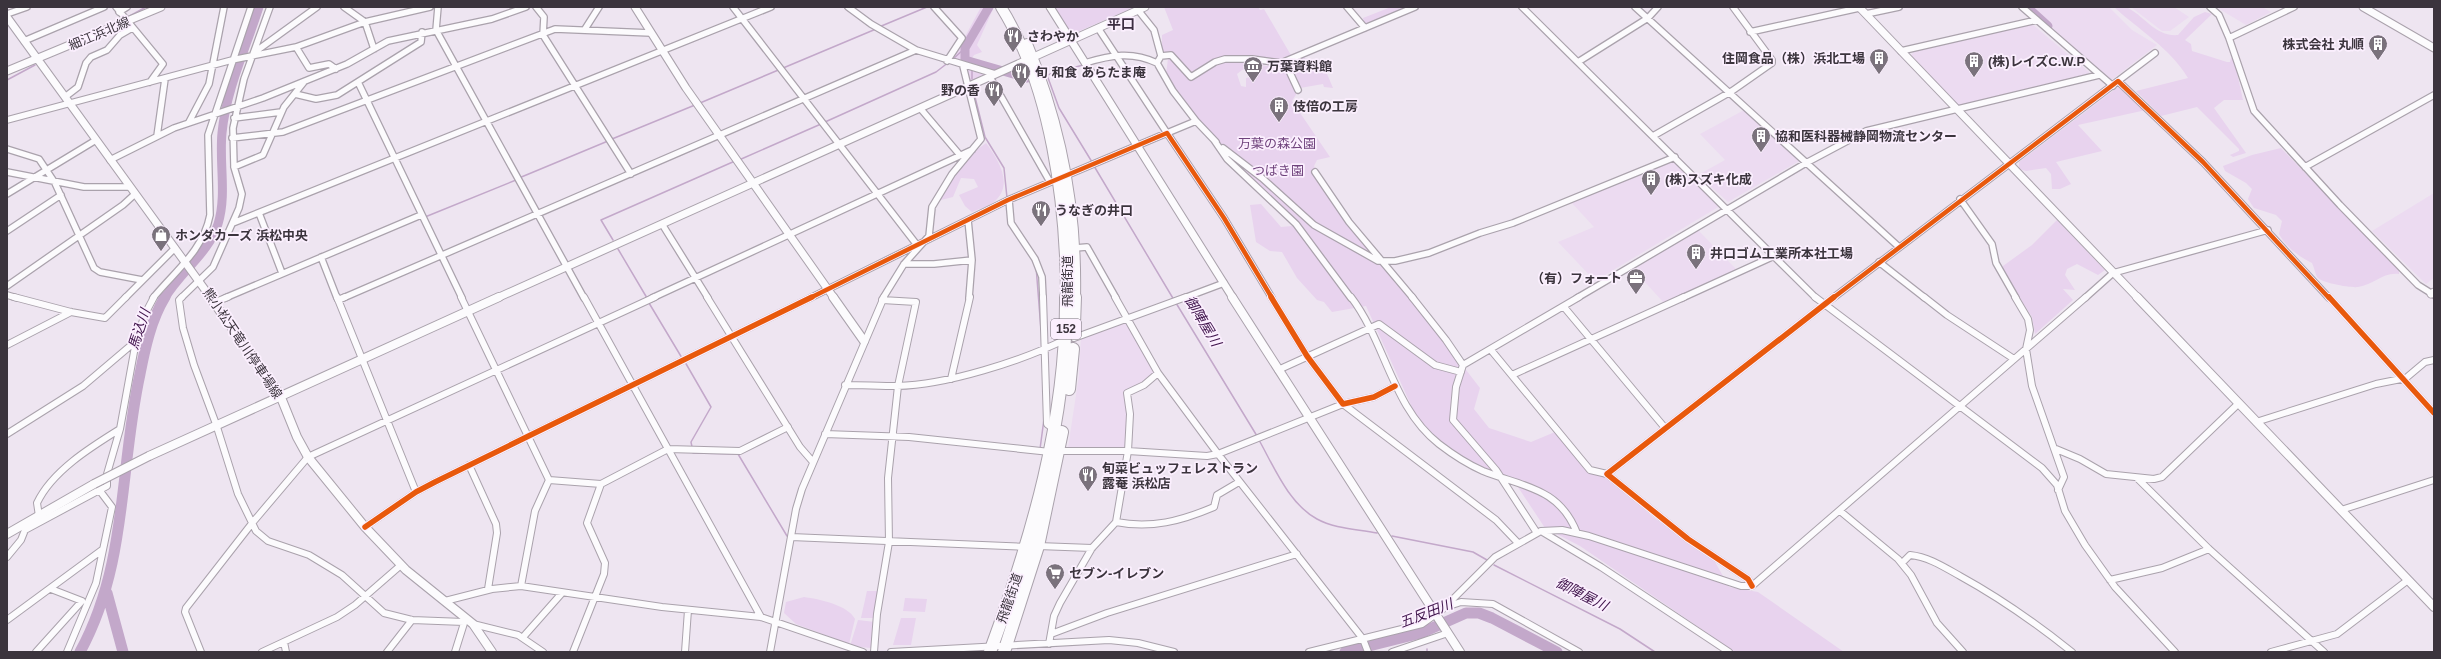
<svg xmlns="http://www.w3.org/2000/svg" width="2441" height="659" font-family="Arial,'Noto Sans JP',sans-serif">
<rect width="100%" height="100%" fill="#eee5f1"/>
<path fill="#ecdbf1" d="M2028,7h81l23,23 25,15 -47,36z
M2131,7h43l15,10 -19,14h-8z
M2216,7h46l9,5 -25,13z
M2032,24l57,48v3l-128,32 -4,-2 -46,-49 2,-4z
M1746,109l55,51 -73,42 -30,-27 27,-15 -25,-26z
M1673,160l47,46 -125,75 -37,-39 36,-15 -23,-25z
M2434,193v85l-8,6 -54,-53z
M1698,230l39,40 -73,33 -31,-34z
M1126,323l29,50 -12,11 -19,8 4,23 -2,34 -58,-1 11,-73 2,-39z"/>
<path fill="#e8d3ee" d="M981,7h13l-17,38 5,7 -8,3 -4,6 18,11 -19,10 -6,-16 -10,-7z
M1053,7h82l-58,25 -10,-3z
M1164,7h94l2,3 4,-1 28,48 -12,5 -38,8 -5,4 4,12 5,1v-9l4,-1 -3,-8c19,-4 39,-4 57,-12l4,5h14l11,26 -9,-1 -1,-3 -23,4 -8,13 38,56 -13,3 -3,6 3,6 -3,1 166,215 -6,21 15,19 42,14 24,-10 31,38 19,4 48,43 61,43 15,27 29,5 86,60h-109l-155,-106 -35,-18 -33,-50 -28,-10 -27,-13 -17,-13 -25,-28 -49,-108 -34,6 -8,-10 -7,-2 -20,-22 -15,-26 -12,-1 -14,-9 -6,-37 11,-1 20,23 11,-1 1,-7 -66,-62 -45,-57 -16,-26 2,-15 -6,-9v-15l11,-5z
M1391,7h19l-45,17 -2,-6z
M2114,7c3,0 9,-1 12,0 18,8 29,30 52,28l16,-18 11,-5 7,2 -27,26 6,4 1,7 35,11h3l1,-4 3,1 9,41h-19l-10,8 32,45 -13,4 -3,-2 9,-4v-2l-42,-42 -36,9 -25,-25 52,-13c-18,-30 -49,-48 -74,-71z
M2118,87h4l24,23 -68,15 24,26 -46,11 15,22 -11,5h-8l-1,-15 -5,-6 -20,3 -7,-2v-7z
M986,143c11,15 27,39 11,56 -5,6 -18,10 -25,13l-7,-6 -6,-11 19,-8 -4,-8 -13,-1 -8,19 -16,4 29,-43z
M2281,148l118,122v4c-17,-2 -25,11 -41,13 -7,1 -37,-4 -41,-10 -2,-4 -3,-10 -5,-14 -14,-7 -26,-16 -33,-29l3,-13 -6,-6 -22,-7 -6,-9 4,-10 -6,-6 -21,-12 -2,-5 29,-11z
M2057,220l48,50 -7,5 -21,-11 -10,5 -2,6 10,15 -12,-1 10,11 -38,34 -3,-17 -29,-45v-6l29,-21z
M867,591h11l-4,27h-13z
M804,597c15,2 44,8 51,22l-6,25 -53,-20 -12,-11 2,-11z
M905,598l22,1 -2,13 -22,-1z
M901,618h15l-5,27h-18z
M858,620l17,2 -4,26 -21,-2z"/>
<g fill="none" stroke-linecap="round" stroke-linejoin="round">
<path stroke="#c3a8ca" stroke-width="1.5" d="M126,18l20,-11
M879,27l48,-20
M952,60l13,-12
M1083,65l-36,10 12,33 33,54
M972,69v10
M7,80l28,-15
M973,89l12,48 19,31 3,30
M700,103l176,-74
M825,122l111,-50 13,-10
M612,139l83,-34
M739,160l82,-36
M1094,166l80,134
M519,178l89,-37
M425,217l91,-37
M613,240l-12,-20 134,-59
M618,249l29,49
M1036,266l5,64
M649,303l33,55
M1176,303l81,133
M685,362l26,45 -20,35 1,5
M1259,440c15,27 30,64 58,79 18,10 40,10 60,14
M1040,449l4,-30
M693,453l45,1 49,82
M1392,536l81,16 14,8
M1494,565l126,64 35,23
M1427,649v3"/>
<path stroke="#c3a8ca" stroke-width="9" d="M989,7l-24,41v12l62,18
M2027,7l21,19
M165,298c15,-26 44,-45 53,-74 9,-29 1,-61 4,-91 4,-43 24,-85 37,-126"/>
<path stroke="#c3a8ca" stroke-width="11" d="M107,593l16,59
M80,652c48,-88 39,-182 60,-278 5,-26 11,-54 25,-77
M1345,652l76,-19 45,-20h13l13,5 65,34"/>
<defs>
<path id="street-far1" d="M116,7l47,57 -13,18
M344,7l21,15 9,27
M438,7l-2,23 148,268
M536,7l8,10 -1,18 88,139
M733,7l184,238
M848,7l23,17 45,26 79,24
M934,7l28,31 -15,23
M1347,7l18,21
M1522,7l294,291
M1635,7l264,240
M2022,7l91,79
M2210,7l9,8 10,23 25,73 86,94 78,80 16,10
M1138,10l16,20 7,26
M119,12l8,-5
M7,14l20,-7
M1866,14l33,-7
M1098,28l69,105 29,-12 -23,-30 -16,-28 4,-7 10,-1 20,22 24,-15 10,-3h27l29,4 134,-56
M585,29l14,-22
M1750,32l109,-24
M2229,38l65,-31
M24,41l80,-34
M296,47l13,21 20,-4 7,5
M1901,51l136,-31
M255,52l62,-45
M1285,62l13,28
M1578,62l70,-44 10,-11
M1085,63c26,-8 47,-12 72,0
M990,77l60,105
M2118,81l37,-28
M358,82l104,216
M295,94l21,5 21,-4 84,-53 1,-10
M65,97l13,-10 8,-24 5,-6 16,-7 13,-15 12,-7
M920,108l39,46
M234,118l47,-6
M7,120l225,-60 64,-13 69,-25 65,-15
M1196,121l20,21
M189,122l20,-38 15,-77
M157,136l8,-57
M1653,136l79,-45 40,-28v-3l-39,-53
M232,138l51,-6 272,-103 96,4
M1214,140l13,19 69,65 55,74
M1223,148l39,30 52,47 64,36h17l34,-8 51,-20 33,-10 162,-66
M7,149l32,10 16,24 39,85 6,4 42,8
M110,160l64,-32 89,-30 84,-34 41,-23 104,-22 34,-12
M234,167l29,-12 21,-48 20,-25
M2305,167l129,-72
M7,172l77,15h45
M1315,172l34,50 64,76
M7,194l89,-54
M1960,199l32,45 4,19 20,35
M1009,200l2,23 24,36 7,18 1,21
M259,213l23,60
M968,220l4,40 -3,38
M233,223l538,-216
M662,224l46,74
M7,231l54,-36
M1075,248l12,-1 29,51
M321,257l16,41
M1879,262l46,36
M904,264h30l38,-4
M7,286l116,-81 12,-11
M7,295l10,3
M125,298l50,-50
M153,298c22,-27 50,-47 57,-83l-2,-80 43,-128
M181,298l32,-31 26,-59 3,-14 -8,-27 -1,-39 11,-49 26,-72
M225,298l196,-83
M343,298l573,-248
M652,298l320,-148
M810,298l198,-98 159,-67 57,85 48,80
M883,298l21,-34 25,-28 3,-29 20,-33 29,-35 -18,-73
M1184,298l40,-15
M1577,298l229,-135 60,-32 233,-56
M1682,298l92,-42
M1833,298l285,-217 85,81 126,136
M2085,298l28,-25 155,-43"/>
<path id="street" d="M14,297l57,15 34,6 21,-21
M182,297l-3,3 4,28 11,37 22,59 22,70 18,37 12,10 41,14 33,20 42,38 28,7 52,2
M337,297l79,195
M461,297l88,183
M584,297l177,320
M707,297l93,150 13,15
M1043,297l4,127 8,6
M1115,297l43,76 60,81 145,185 5,13
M1271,297l36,59 36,48 31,-7 21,-11
M1351,297c35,46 41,110 88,147 13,10 28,20 44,27 40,16 76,16 94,62
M1412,297l34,43 17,25
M1815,297l227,171 15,17 8,26 20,34 30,42 60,65
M1924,297l23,18 67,44
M2015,297l13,22 2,11 -4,19 6,37 32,91 -6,13
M2329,297l105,116
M338,300l7,-3
M213,303l15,-6
M1564,307l101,121
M1074,338l112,-41
M136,341l9,-27 9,-17
M7,345l64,-33
M1491,350l99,120 17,4
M1278,370l101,-46 56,41 26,7
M1512,375l172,-78
M951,379l19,-82
M845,385c17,0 35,1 52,1 49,-1 125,-25 169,-47
M2256,422l120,-38 30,-6 19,-16 9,-2
M7,434l76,-48 53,-45 -16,88c-29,18 -68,42 -83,74l2,13
M825,434l84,3 141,15
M2056,449l24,10 26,15 48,5 8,-2 76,-73
M1059,451h69l79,5 11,-2 125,-50 153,116 22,23
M469,465l27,59 1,9 -9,56
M2137,478l72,71 115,103
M549,480l52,4 67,-35 72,2 48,-24
M2341,510l93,-30
M1840,511l58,48 13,16 26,48 26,29
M1116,522c35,7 65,-1 98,-15l3,-12 22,-13
M365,527l51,-35 19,-10 377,-185
M1541,531l21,-1 27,6 152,50h11l334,-289
M1537,533l-41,-63 -43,-50 3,-33 7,-22 116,-68
M791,537l236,10
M1038,546l54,2
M7,557l14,-17 4,-10 82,-44v-12l13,-45
M1902,563l8,-8c19,2 34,12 50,21 40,22 77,48 112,76
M2110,580l52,-12 47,-19
M521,586l14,-75 14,-31
M1752,586l-4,-7 -60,-40 -81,-65 227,-177
M445,601l47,-12 29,-3 141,21 99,10 102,35
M1446,607l15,-5 32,2 86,48
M7,620l95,-70
M473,624l45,11 25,17
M1051,634l56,-21 190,-59
M524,636l38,-43
M284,642l2,10
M1049,644l5,-28 6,-13 32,-55 24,-26 12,-71 2,-37 -3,-21 17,-8 14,-12
M36,652l46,-51 -31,-12
M67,652l29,-69 16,-76 -12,-16
M201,652l-16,-40 1,-4 67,-86 55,-65 347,-160
M262,652l75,-35 18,-12 46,-40
M387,652l25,-32
M455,652l10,-32
M573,652l31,-78 1,-11 -18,-40 14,-39
M685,652l3,-42
M770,652l26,-143 6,-20 82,-192
M874,652l3,-38 12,-72 -1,-64 10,-92 18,-84 -34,-2
M891,652l218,-12 29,3 36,9
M1309,652l113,-28 21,-15 52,-52 46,-26 60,36 128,85
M1392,652l56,-19
M2271,652l66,-18 71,-54"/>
<path id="secondary-far1" d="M635,7l51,81 148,210
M1050,7l183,291
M1859,7l279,291
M2363,7l71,41
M7,17l204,281
M7,71l154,-64
M2431,294l3,-2
M497,298l648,-291"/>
<path id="secondary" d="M210,297l70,98 17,42 11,20 57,70 41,43 67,54 19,28
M833,297l31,44
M1232,297l228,355
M2137,297l297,310
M149,456l350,-159
M7,534l87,-50"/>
<path id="highway-far1" d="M1001,7c50,80 65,198 65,291
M1027,44c34,81 50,166 48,254"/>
<path id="highway" d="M1074,325l1,-28
M1069,389l4,-40
M990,652c42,-114 77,-233 76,-355
M1004,652l34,-106 24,-114"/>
</defs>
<use href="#street-far1" stroke="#aaa2ac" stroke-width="8"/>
<use href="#street" stroke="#aaa2ac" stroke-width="8"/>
<use href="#secondary-far1" stroke="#aaa2ac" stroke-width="9"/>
<use href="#secondary" stroke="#aaa2ac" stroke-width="10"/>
<use href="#highway-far1" stroke="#aaa2ac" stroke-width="12"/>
<use href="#highway" stroke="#aaa2ac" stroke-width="14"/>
<use href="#street-far1" stroke="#fcfbfd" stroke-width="5.5"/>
<use href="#street" stroke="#fcfbfd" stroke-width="6"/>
<use href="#secondary-far1" stroke="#fcfbfd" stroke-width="7"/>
<use href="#secondary" stroke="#fcfbfd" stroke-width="8"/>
<use href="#highway-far1" stroke="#fcfbfd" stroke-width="10"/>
<use href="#highway" stroke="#fcfbfd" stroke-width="12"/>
<defs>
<path id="secondary-bridge" d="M94,484l55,-28"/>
</defs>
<use href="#secondary-bridge" stroke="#aaa2ac" stroke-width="10" stroke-linecap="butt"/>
<use href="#secondary-bridge" stroke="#fcfbfd" stroke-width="8"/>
<defs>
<path id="cycleway-far1" d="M810,298l198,-98 159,-67 57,85 48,80
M1833,298l285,-217 85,81 126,136"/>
<path id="cycleway" d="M1271,297l36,59 36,48 31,-7 21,-11
M2329,297l105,116
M365,527l51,-35 19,-10 377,-185
M1752,586l-4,-7 -60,-40 -81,-65 227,-177"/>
</defs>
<use href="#cycleway-far1" stroke="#fbeffe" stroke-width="6"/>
<use href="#cycleway" stroke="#fbeffe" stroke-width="8"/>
<use href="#cycleway-far1" stroke="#e8590c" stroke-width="4.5"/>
<use href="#cycleway" stroke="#e8590c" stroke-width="5.5"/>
</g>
<defs>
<symbol id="restaurant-pin" viewBox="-11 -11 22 30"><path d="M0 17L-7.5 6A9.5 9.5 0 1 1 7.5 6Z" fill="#7a727c" stroke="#fbeffe"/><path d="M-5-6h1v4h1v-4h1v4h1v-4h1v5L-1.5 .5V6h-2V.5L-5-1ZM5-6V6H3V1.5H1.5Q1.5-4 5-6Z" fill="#fff"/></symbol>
<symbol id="building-pin" viewBox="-11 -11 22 30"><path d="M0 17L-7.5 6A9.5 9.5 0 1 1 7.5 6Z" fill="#7a727c" stroke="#fbeffe"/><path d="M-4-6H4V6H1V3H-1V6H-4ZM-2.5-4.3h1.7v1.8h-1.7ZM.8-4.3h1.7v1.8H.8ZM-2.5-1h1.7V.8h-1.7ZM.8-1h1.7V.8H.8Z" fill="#fff"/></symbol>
<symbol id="museum-pin" viewBox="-11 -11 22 30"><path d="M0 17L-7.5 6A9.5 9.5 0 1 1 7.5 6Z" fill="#7a727c" stroke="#fbeffe"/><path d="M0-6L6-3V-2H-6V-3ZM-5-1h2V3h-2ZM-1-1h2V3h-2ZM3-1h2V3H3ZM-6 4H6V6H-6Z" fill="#fff"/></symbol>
<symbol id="shop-pin" viewBox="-11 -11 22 30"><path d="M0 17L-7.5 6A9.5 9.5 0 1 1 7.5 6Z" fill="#7a727c" stroke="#fbeffe"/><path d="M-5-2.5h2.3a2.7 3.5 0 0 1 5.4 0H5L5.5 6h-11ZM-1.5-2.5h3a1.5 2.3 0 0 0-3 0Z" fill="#fff"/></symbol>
<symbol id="office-pin" viewBox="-11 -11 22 30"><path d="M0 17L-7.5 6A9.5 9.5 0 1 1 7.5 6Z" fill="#7a727c" stroke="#fbeffe"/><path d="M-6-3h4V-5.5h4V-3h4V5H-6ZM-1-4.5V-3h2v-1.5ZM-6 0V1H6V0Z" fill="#fff"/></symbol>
<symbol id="supermarket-pin" viewBox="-11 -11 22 30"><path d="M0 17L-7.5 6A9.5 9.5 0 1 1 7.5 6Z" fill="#7a727c" stroke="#fbeffe"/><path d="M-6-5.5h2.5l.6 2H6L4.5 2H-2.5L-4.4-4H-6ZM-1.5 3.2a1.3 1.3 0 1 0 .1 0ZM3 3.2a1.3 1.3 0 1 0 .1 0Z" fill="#fff"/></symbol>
</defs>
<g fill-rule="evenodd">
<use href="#restaurant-pin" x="1002" y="25" width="22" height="30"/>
<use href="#building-pin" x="2367" y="33" width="22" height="30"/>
<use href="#building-pin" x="1868" y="47" width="22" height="30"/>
<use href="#building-pin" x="1963" y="50" width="22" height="30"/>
<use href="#museum-pin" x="1242" y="55" width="22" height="30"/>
<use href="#restaurant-pin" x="1010" y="61" width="22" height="30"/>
<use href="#restaurant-pin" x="983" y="79" width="22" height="30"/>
<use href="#building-pin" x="1268" y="95" width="22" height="30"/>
<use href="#building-pin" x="1750" y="125" width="22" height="30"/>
<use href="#building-pin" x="1640" y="168" width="22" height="30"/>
<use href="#restaurant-pin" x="1030" y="199" width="22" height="30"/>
<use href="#shop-pin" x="150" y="224" width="22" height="30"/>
<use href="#building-pin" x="1685" y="242" width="22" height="30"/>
<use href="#office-pin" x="1625" y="267" width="22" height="30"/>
<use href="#restaurant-pin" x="1077" y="464" width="22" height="30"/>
<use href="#supermarket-pin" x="1044" y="562" width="22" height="30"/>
</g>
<g text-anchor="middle" stroke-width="3.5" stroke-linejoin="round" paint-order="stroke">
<rect fill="#fbeffe" stroke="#756c77" stroke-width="1" x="1051" y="319" width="30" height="20" rx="3"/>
<g font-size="12" font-weight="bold" fill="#3b343d">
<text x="1066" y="333">152</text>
</g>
<g font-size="13" fill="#3b343d" stroke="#fbeffe">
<text transform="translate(99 33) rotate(-23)" y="5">細江浜北線</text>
<text transform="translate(1067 281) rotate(-90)" y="5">飛龍街道</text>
<text transform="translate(243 343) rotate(56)" y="5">熊小松天竜川停車場線</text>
<text transform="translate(1009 598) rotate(-71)" y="5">飛龍街道</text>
</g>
<g font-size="13" font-weight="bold" fill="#3b343d" stroke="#fbeffe" text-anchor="start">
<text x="1027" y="41">さわやか</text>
<text x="2364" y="49" text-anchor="end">株式会社 丸順</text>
<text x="1865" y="63" text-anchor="end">住岡食品（株）浜北工場</text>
<text x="1988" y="66">(株)レイズC.W.P</text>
<text x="1267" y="71">万葉資料館</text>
<text x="1035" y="77">旬 和食 あらたま庵</text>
<text x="980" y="95" text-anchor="end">野の香</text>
<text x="1293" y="111">伎倍の工房</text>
<text x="1775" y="141">協和医科器械静岡物流センター</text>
<text x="1665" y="184">(株)スズキ化成</text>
<text x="1055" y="215">うなぎの井口</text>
<text x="175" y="240">ホンダカーズ 浜松中央</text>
<text x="1710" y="258">井口ゴム工業所本社工場</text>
<text x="1622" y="283" text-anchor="end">（有）フォート</text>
<text x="1102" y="473">旬菜ビュッフェレストラン<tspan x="1102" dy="15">露菴 浜松店</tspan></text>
<text x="1069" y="578">セブン-イレブン</text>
</g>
<g font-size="13" fill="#6f427c" stroke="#fbeffe">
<text x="1277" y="148">万葉の森公園</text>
<text x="1278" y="175">つばき園</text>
</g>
<g font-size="14" font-weight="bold" fill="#3c2e41" stroke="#fbeffe">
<text x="1121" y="29">平口</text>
</g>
<g font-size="14" font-style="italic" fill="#3f134b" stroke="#fbeffe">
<text transform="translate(1203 321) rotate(59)" y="5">御陣屋川</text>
<text transform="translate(139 329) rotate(-72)" y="5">馬込川</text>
<text transform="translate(1582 594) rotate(27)" y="5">御陣屋川</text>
<text transform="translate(1426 613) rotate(-21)" y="5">五反田川</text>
</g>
</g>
<rect width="2441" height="659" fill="none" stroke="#3b343d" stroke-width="16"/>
</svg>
